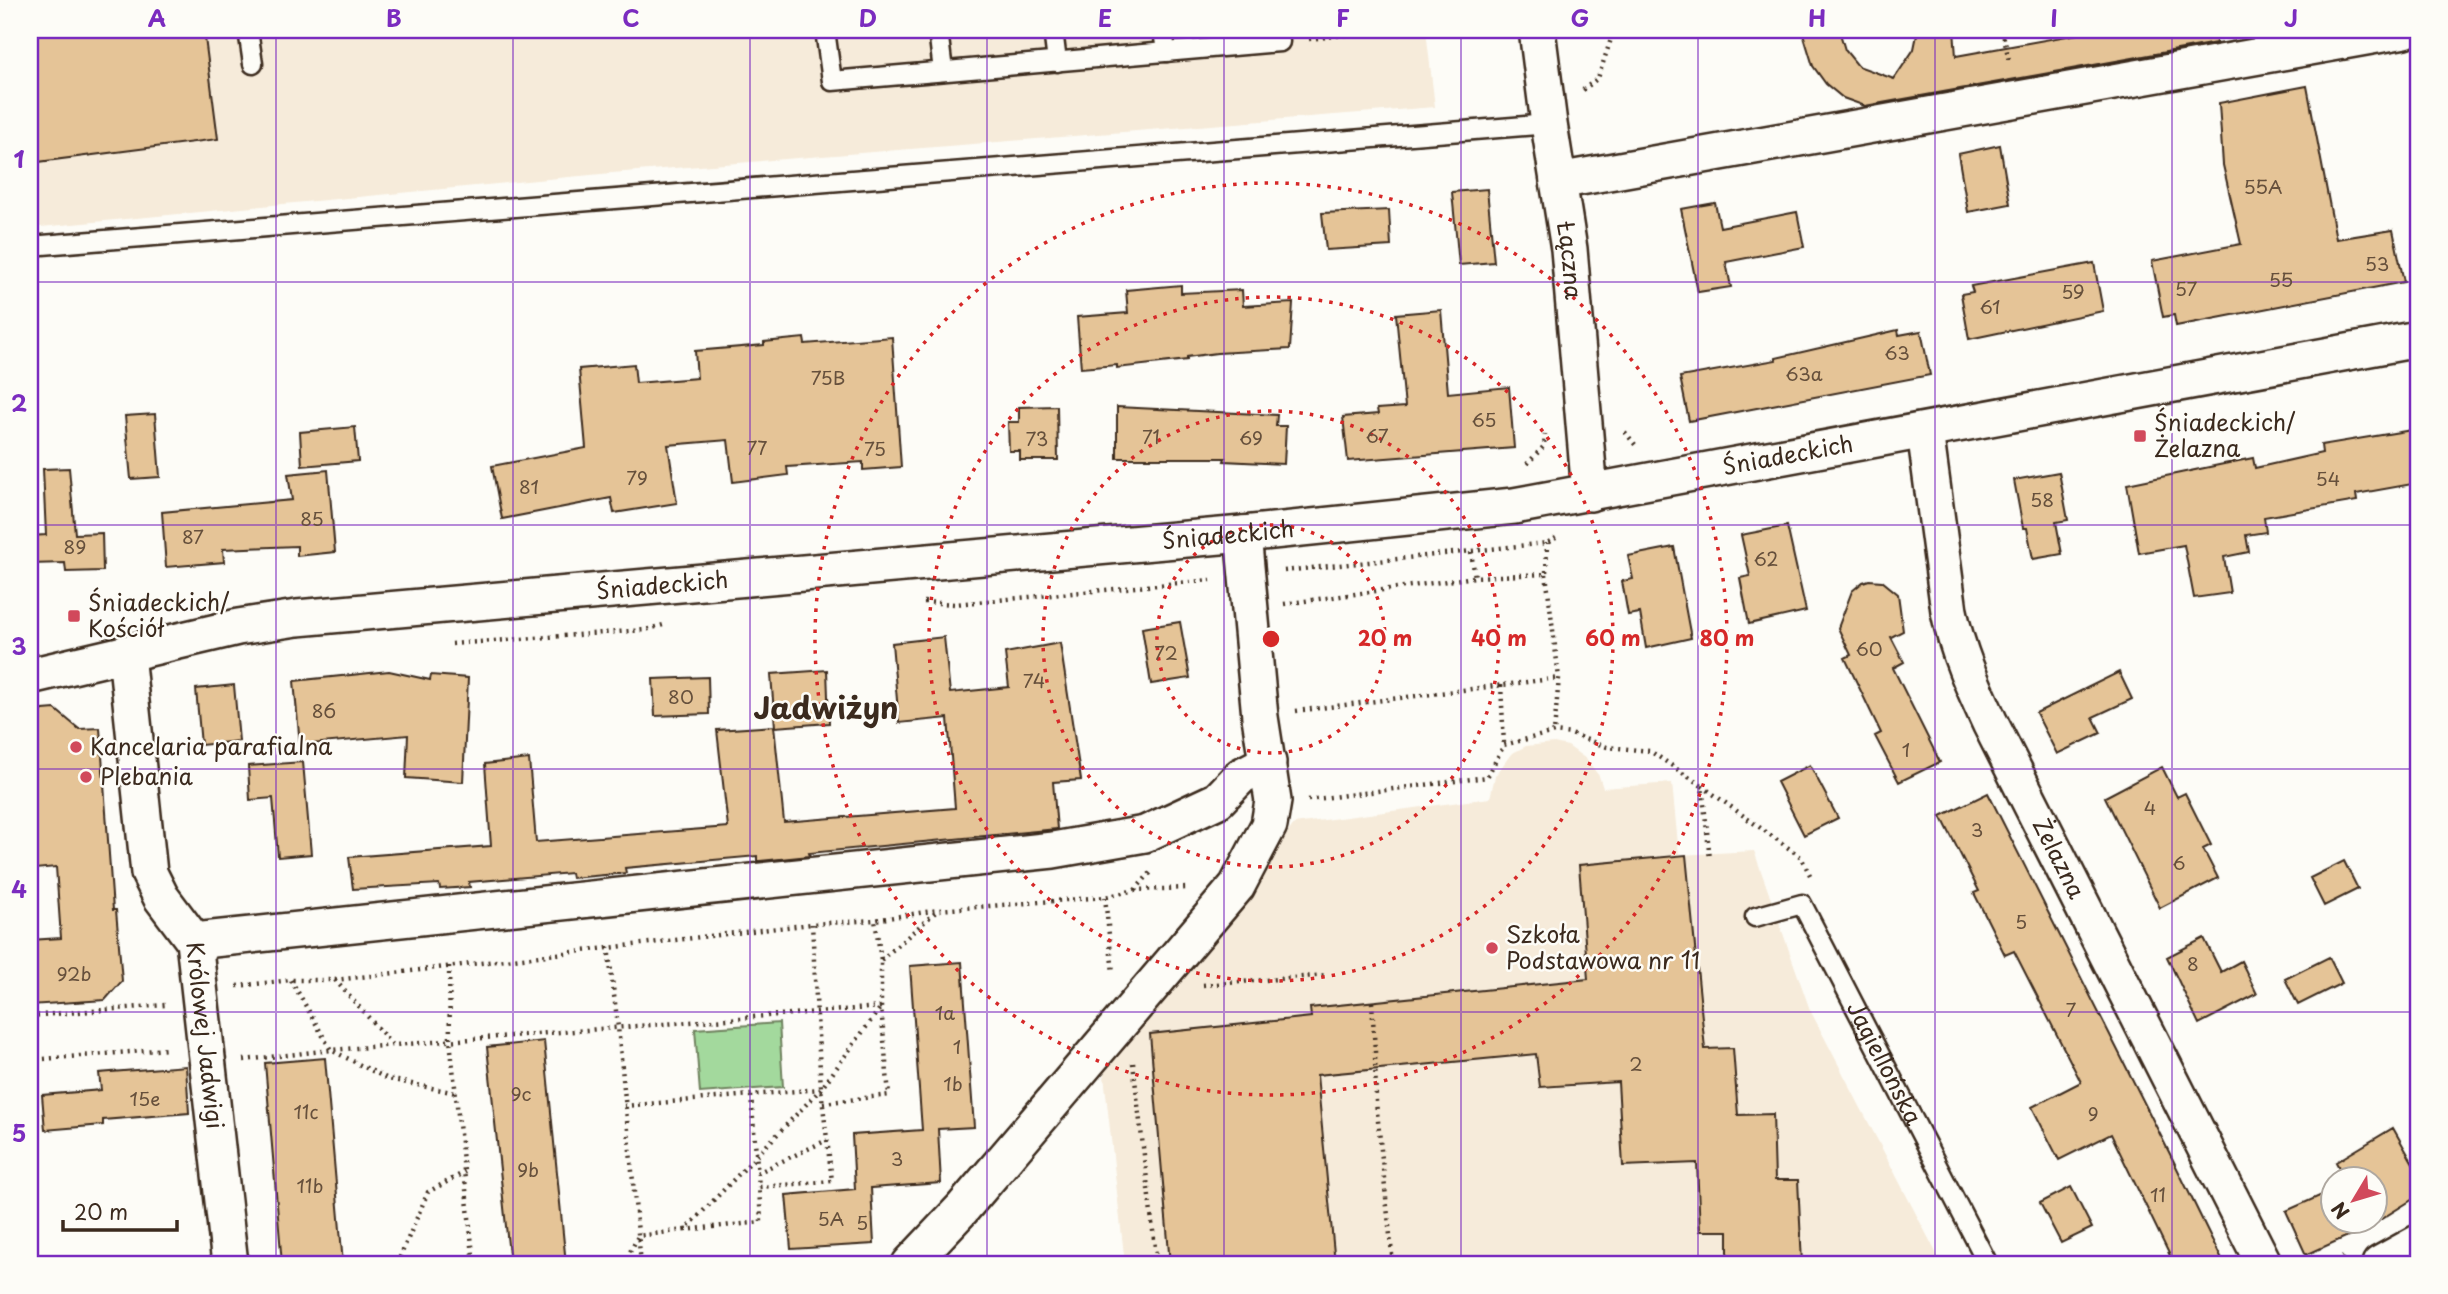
<svg xmlns="http://www.w3.org/2000/svg" width="2448" height="1294" font-family="'Playpen Sans',sans-serif">
<rect width="100%" height="100%" fill="#fdfcf7"/>
<filter id="ink" filterUnits="userSpaceOnUse"><feTurbulence type="fractalNoise" baseFrequency=".0143" numOctaves="2"/><feDisplacementMap in="SourceGraphic" scale="14" xChannelSelector="R" yChannelSelector="G"/><feConvolveMatrix kernelMatrix="1 2 1 2 8 2 1 2 1" color-interpolation-filters="sRGB"/></filter>
<g filter="url(#ink)">
<path fill="#f6ebda" d="M30,30h1396l9,77 -823,66 -582,55z
M1554,743l14,3 18,13 13,17 4,12 69,-5 7,72 75,-4 56,159 132,254h-817l-23,-206 159,-189 33,-45 196,-26 5,-22 16,-22 15,-8z"/>
<path fill="#a3d99d" stroke="#6f825e" stroke-width="2" d="M779,1023l4,64 -83,6 -5,-64z"/>
<path fill="#e5c497" stroke="#3b2a1e" stroke-width="2" d="M30,30h174l14,109 -188,24z
M1802,30h37l6,20 13,16 36,13 20,-30 4,-19h36l2,26 144,-26h115l1,13 -351,63 -22,-8 -17,-14 -13,-18z
M2307,86l29,153 57,-9 11,52 -228,44 -2,-11 -11,2 -11,-56 89,-17 -18,-79 -4,-62z
M2000,145l10,59 -42,8 -10,-58z
M1487,189l7,73 -35,3 -7,-73z
M1715,203l5,24 77,-15 7,35 -78,15 5,25 -33,5 -17,-83z
M1389,210l2,36 -65,4 -4,-37z
M2094,263l9,48 -134,28 -8,-45 12,-2 -2,-6z
M1181,285v8l61,-3 1,16 50,-3 -3,46 -73,4 -30,4v3l-70,8v-3l-36,3 -4,-51 51,-4 -2,-23z
M1441,310l7,83 61,-6 5,61 -166,13 -5,-44 35,-3 -1,-5 28,-2 -9,-93z
M1898,330l1,5 22,-4 9,44 -241,46 -9,-44 96,-17v-2z
M892,337l9,130 -38,3v-8l-76,5 1,8 -55,7 -5,-42 -60,5 9,58 -63,10 -3,-15 -109,21 -10,-53 94,-18 -7,-79 55,-5 2,19 61,-5 -2,-27 69,-6v-3l40,-4 1,6z
M1057,406l1,54h-38v-9h-11l-1,-29h11v-15z
M1117,407l160,8 -1,11h10l-2,38 -60,-3 1,-3h-108z
M155,414l5,63 -29,2 -6,-63z
M355,427l3,34 -56,5 -2,-34z
M2418,429v54l-62,11 1,7 -93,16 2,15 -20,3 3,17 -25,5 6,36 -36,5 -10,-53 -45,8 -12,-69 126,-26 2,10 67,-15 -1,-8z
M69,468l6,66 27,-1 1,38 -37,1 -1,-9 -35,1v-28l16,-1 -3,-66z
M328,470l7,82 -38,4v-10l-74,3 1,13 -58,5 -4,-55 130,-12 -4,-26z
M2059,472l9,48 -12,2 6,32 -29,5 -6,-31h-4l-9,-48z
M1787,526l19,85 -57,13 -9,-46 10,-2 -9,-41z
M1674,547l17,91 -45,10 -6,-35 -12,2 -6,-34 11,-2 -5,-23z
M1869,580l13,1 16,13 5,37 -12,6 13,25 -11,6 47,94 -41,20 -24,-46 6,-3 -36,-75 6,-3 -13,-27 14,-37 11,-9z
M1180,622l10,56 -39,6 -9,-56z
M944,637l6,56 59,-6 -4,-34 55,-10 21,137 -28,2 4,47 -248,24 1,3 -50,5h-3v-5l-132,12 1,5 -54,5 -1,-5 -102,9 1,5 -30,2 -1,-5 -86,5 -4,-32 142,-11 -6,-82 44,-5 7,83 192,-15 -11,-97 57,-4 10,96 171,-14 -7,-90 -49,5 -7,-80z
M827,670l2,53 -54,4 -4,-53z
M389,671l41,9 1,-5 37,3 -5,104 -57,-4 2,-43 -108,10 -6,-64z
M2119,672l13,27 -39,18 8,16 -44,21 -21,-41z
M708,677l1,37 -54,2 -2,-37z
M234,685l5,56 -38,4 -5,-56z
M55,709l24,20 21,-1 13,182h3l6,71 -17,19 -75,5v-65l31,-2 -5,-71 -21,2 -3,-41h-2v-80h7l-3,-29 9,-9z
M303,762l8,92 -33,3 -5,-59 -23,2 -2,-34z
M1810,765l28,53 -34,17 -27,-53z
M2162,767l15,30 8,-4 26,52 -8,4 15,29 -58,30 -55,-111z
M1988,793l185,367 51,104h-50l-63,-130 -52,26 -27,-53 49,-25 -67,-131 -9,4 -31,-62 5,-2 -38,-75z
M1686,855l19,194 28,-1 5,67 35,-1 2,66h23l4,84h-74v-33h-28l-3,-68 -74,3 -5,-84 -78,5 -4,-33 -219,21 18,189h-165l-20,-230 161,-17 -1,-9 278,-29 -9,-114z
M2344,861l14,28 -34,17 -14,-28z
M2204,938l17,34 20,-11 16,33 -58,30 -32,-67z
M2329,957l13,26 -44,22 -13,-26z
M962,962l12,165 -36,2 3,54 -70,5 3,56 -83,5 -5,-54 69,-6 -3,-54 70,-5 -12,-164z
M544,1041l22,223h-56l-23,-217z
M325,1058l18,206h-61l-17,-201z
M186,1066l3,47 -86,7v5l-58,5 -3,-35 59,-5 -2,-17z
M2393,1128l25,44v24l-48,30 -64,29 -20,-44 47,-21v31h42v-42h-30l-9,-17z
M2071,1187l21,41 -31,15 -21,-40z"/>
<g fill="none" stroke-linecap="round" stroke-linejoin="round">
<defs>
<g id="service">
<path d="M248,30l5,34"/>
<path d="M825,30l7,51 448,-39 -1,-12"/>
<path d="M938,30l5,41"/>
<path d="M1053,30l4,32"/>
<path d="M1163,30l3,22"/>
<path d="M30,246l1519,-122"/>
<path id="s1" d="M1755,917l47,-13 186,360"/>
</g>
<g id="minor">
<path id="s2" d="M1537,30l12,94 20,125 21,244"/>
<path d="M1558,181l847,-151"/>
<path id="s3" d="M1925,431l24,180c8,40 24,75 41,112l274,541"/>
<path id="s4" d="M126,654l23,219 12,24 33,44 36,323"/>
<path id="s5" d="M30,676l208,-49 59,-9 946,-84 271,-28 904,-167"/>
<path d="M194,941l859,-91 92,-16 73,-34 23,-24 27,-14"/>
<path d="M910,1264l52,-55 275,-323 32,-61 4,-24 -13,-84 -17,-183"/>
<path d="M2380,1264l38,-21"/>
</g>
</defs>
<use href="#service" stroke="#3b2a1e" stroke-width="23"/>
<use href="#minor" stroke="#3b2a1e" stroke-width="40"/>
<path stroke="#3b2a1e" stroke-width="4.5" stroke-dasharray="2 5" stroke-linecap="butt" d="M2002,30l8,34
M1309,39l79,-9
M1583,90l15,-12 16,-48
M1625,432l12,15
M1527,464l17,-18 1,-12
M1471,552l4,25
M1284,571l263,-28 9,-5
M1546,574l13,104 -5,54
M924,602l31,2 256,-24
M1284,604l191,-27 71,-3 1,-31
M452,644l193,-14 18,-5
M1501,685l3,60
M1296,711l263,-33
M1702,786l99,71 11,22
M1308,800l179,-23 17,-32 50,-13 17,2 36,13 43,4 52,35 8,73
M1135,890l18,-20
M1105,897l8,76
M608,947l10,80 23,237
M881,960l57,-50
M449,966l1,74 24,224
M291,980l40,70 57,29 68,14
M335,980l58,65
M1203,985l124,-10
M237,986l54,-6h44l477,-56 63,-4 63,-10 167,-13 30,-7 53,-2
M1372,1002l3,49 1,51 17,162
M30,1016l135,-11
M30,1060l138,-11
M244,1060l87,-10 550,-43
M1133,1063l24,201
M751,1096l8,91
M823,1103l66,-8 -8,-88v-47l-6,-40
M624,1106l196,-17
M757,1173l70,-33
M685,1230l76,-8 -2,-35 73,-6 -11,-92 -9,-165
M397,1264l31,-72 37,-20
M624,1264l14,-28 47,-6 136,-141 60,-82
M2330,1264l13,-7"/>
<use href="#service" stroke="#fdfcf7" stroke-width="18"/>
<use href="#minor" stroke="#fdfcf7" stroke-width="35"/>
</g>
</g>
<path fill="none" stroke="#7b2cbf" stroke-width="2" stroke-opacity="0.55" d="M276,30v1234M513,30v1234M750,30v1234M987,30v1234M1224,30v1234M1461,30v1234M1698,30v1234M1935,30v1234M2172,30v1234M30,282h2388M30,525h2388M30,769h2388M30,1012h2388"/>
<g fill="none" stroke="#d62828" stroke-width="3.5" stroke-dasharray="3.5 7">
<circle cx="1271" cy="639" r="114"/>
<circle cx="1271" cy="639" r="228"/>
<circle cx="1271" cy="639" r="342"/>
<circle cx="1271" cy="639" r="456"/>
</g>
<g fill="#d1495b" stroke="#fdfcf7" stroke-width="2.5">
<rect x="2133" y="429" width="14" height="14" rx="3.5"/>
<rect x="67" y="609" width="14" height="14" rx="3.5"/>
<circle cx="76" cy="747" r="7"/>
<circle cx="86" cy="777" r="7"/>
<circle cx="1492" cy="948" r="7"/>
</g>
<g text-anchor="middle" stroke-width="5" stroke-linejoin="round" paint-order="stroke">
<g font-size="19" fill="#66503c">
<text x="2263" y="194">55A</text>
<text x="2377" y="271">53</text>
<text x="2281" y="287">55</text>
<text x="2186" y="296">57</text>
<text x="2073" y="299">59</text>
<text x="1990" y="314">61</text>
<text x="1897" y="360">63</text>
<text x="1804" y="381">63a</text>
<text x="828" y="385">75B</text>
<text x="1484" y="427">65</text>
<text x="1377" y="443">67</text>
<text x="1151" y="444">71</text>
<text x="1251" y="445">69</text>
<text x="1037" y="446">73</text>
<text x="757" y="455">77</text>
<text x="875" y="456">75</text>
<text x="637" y="485">79</text>
<text x="2328" y="486">54</text>
<text x="529" y="494">81</text>
<text x="2042" y="507">58</text>
<text x="312" y="526">85</text>
<text x="193" y="544">87</text>
<text x="75" y="554">89</text>
<text x="1766" y="566">62</text>
<text x="1869" y="656">60</text>
<text x="1166" y="660">72</text>
<text x="1034" y="688">74</text>
<text x="681" y="704">80</text>
<text x="324" y="718">86</text>
<text x="1906" y="757">1</text>
<text x="2150" y="815">4</text>
<text x="1977" y="837">3</text>
<text x="2179" y="870">6</text>
<text x="2021" y="929">5</text>
<text x="2193" y="971">8</text>
<text x="74" y="981">92b</text>
<text x="2071" y="1017">7</text>
<text x="945" y="1020">1a</text>
<text x="957" y="1054">1</text>
<text x="1636" y="1071">2</text>
<text x="953" y="1091">1b</text>
<text x="521" y="1101">9c</text>
<text x="145" y="1106">15e</text>
<text x="306" y="1119">11c</text>
<text x="2093" y="1121">9</text>
<text x="897" y="1166">3</text>
<text x="528" y="1177">9b</text>
<text x="310" y="1193">11b</text>
<text x="2158" y="1202">11</text>
<text x="831" y="1226">5A</text>
<text x="862" y="1230">5</text>
</g>
<g font-size="23" fill="#3b2a1e" stroke="#fdfcf7">
<text dy="8" stroke="none"><textPath href="#s2" startOffset="233">Łączna</textPath></text>
<text dy="8" stroke="none"><textPath href="#s5" startOffset="1774">Śniadeckich</textPath></text>
<text dy="8" stroke="none"><textPath href="#s5" startOffset="1208">Śniadeckich</textPath></text>
<text dy="8" stroke="none"><textPath href="#s5" startOffset="640">Śniadeckich</textPath></text>
<text dy="8" stroke="none"><textPath href="#s3" startOffset="453">Żelazna</textPath></text>
<text dy="8" stroke="none"><textPath href="#s4" startOffset="397">Królowej Jadwigi</textPath></text>
<text dy="8" stroke="none"><textPath href="#s1" startOffset="228">Jagiellońska</textPath></text>
</g>
<g font-size="23" fill="#3b2a1e" stroke="#fdfcf7" text-anchor="start">
<text x="2154" y="431">Śniadeckich/<tspan x="2154" dy="26">Żelazna</tspan></text>
<text x="88" y="611">Śniadeckich/<tspan x="88" dy="26">Kościół</tspan></text>
<text x="90" y="755">Kancelaria parafialna</text>
<text x="100" y="785">Plebania</text>
<text x="1506" y="943">Szkoła<tspan x="1506" dy="26">Podstawowa nr 11</tspan></text>
</g>
<g font-size="30" font-weight="bold" fill="#3b2a1e" stroke="#fdfcf7">
<text x="826" y="719">Jadwiżyn</text>
</g>
</g>
<circle cx="1271" cy="639" r="10" fill="#d62828" stroke="#fdfcf7" stroke-width="3.5"/>
<g font-size="21" text-anchor="middle" font-weight="bold" fill="#d62828" stroke="#fdfcf7" stroke-width="5" stroke-linejoin="round" paint-order="stroke">
<text x="1385" y="646">20 m</text>
<text x="1499" y="646">40 m</text>
<text x="1613" y="646">60 m</text>
<text x="1727" y="646">80 m</text>
</g>
<rect width="2448" height="1294" fill="none" stroke="#fdfcf7" stroke-width="77"/>
<g transform="translate(2354 1200) rotate(232)"><circle r="33" fill="#fdfcf7" stroke="#afa8a0" stroke-width="2"/>
<path d="M0-5L12 26L0 18L-12 26Z" fill="#d1495b"/>
<text y="-10" font-size="19" font-weight="bold" text-anchor="middle" fill="#3b2a1e">N</text>
</g>
<path d="M63 1220v10h114v-10" fill="none" stroke="#3b2a1e" stroke-width="3.5"/>
<text x="74" y="1220" font-size="21" fill="#3b2a1e" stroke="#fdfcf7" stroke-width="5" paint-order="stroke">20 m</text>
<rect x="38" y="38" width="2372" height="1218" fill="none" stroke="#7b2cbf" stroke-width="2.5"/>
<g font-size="23" text-anchor="middle" font-weight="bold" fill="#7b2cbf">
<text x="157" y="27">A</text>
<text x="394" y="27">B</text>
<text x="631" y="27">C</text>
<text x="868" y="27">D</text>
<text x="1105" y="27">E</text>
<text x="1343" y="27">F</text>
<text x="1580" y="27">G</text>
<text x="1817" y="27">H</text>
<text x="2054" y="27">I</text>
<text x="2291" y="27">J</text>
<text x="19" y="168">1</text>
<text x="19" y="412">2</text>
<text x="19" y="655">3</text>
<text x="19" y="898">4</text>
<text x="19" y="1142">5</text>
</g>
</svg>
